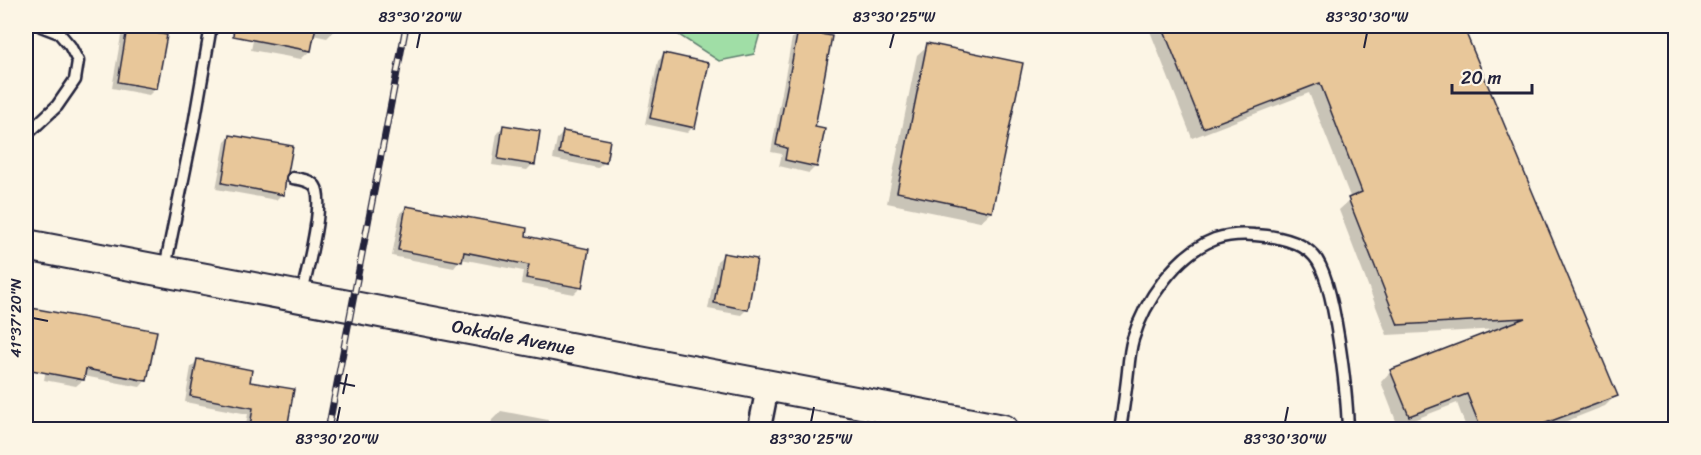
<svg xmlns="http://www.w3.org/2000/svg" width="1701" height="455" font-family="Sriracha,sans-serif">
<rect width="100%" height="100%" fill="#fcf5e5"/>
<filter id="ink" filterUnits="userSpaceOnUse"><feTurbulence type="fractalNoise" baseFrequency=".0167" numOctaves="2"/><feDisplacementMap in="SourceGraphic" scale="12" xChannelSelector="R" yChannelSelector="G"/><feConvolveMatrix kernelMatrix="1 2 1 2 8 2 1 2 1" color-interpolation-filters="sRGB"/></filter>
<g filter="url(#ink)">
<path fill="#a0dea6" stroke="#618070" stroke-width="1.5" d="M665,26h97l-8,28 -35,7z"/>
<path fill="#0003" d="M256,26h81l-1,3 -9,9 -14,-3 -3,16 -9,8 -50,-9z
M1148,26h314l154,369 -11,11 -61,24h-77l-10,-27 -59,23 -17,-44 10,-11 108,-42 -112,6 -48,-125 12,-11 -42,-106 -117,45z
M127,30l29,58 -7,7 -37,-7 9,-52z
M798,31l16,97 2,38 -7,7 -30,-7 3,-12 -11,-2 21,-114z
M928,45l63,167 -11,10 -93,-19 30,-148z
M664,55l29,72 -6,6 -42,-9 13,-63z
M503,127l30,37 -6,6 -35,-5 5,-32z
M563,133l42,29 -7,6 -45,-9 4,-20z
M231,136l51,58 -6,6 -60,-11 9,-47z
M407,207l117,31 56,50 -6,6 -53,-10 2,-13 -62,-12 -7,9 -62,-12 8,-43z
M724,255l23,54 -6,6 -33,-6 9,-48z
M26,308l130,24 -10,48 -6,7 -56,-11 -1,4 -7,6 -32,-6 3,-16 -21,-4z
M198,360l50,23 44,8 -7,39h-40l3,-16 -63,-12 6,-35z
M501,411l47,9 -2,10h-56l2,-10z
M30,425l21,5h-25z"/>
<path fill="#e8c79a" stroke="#22223b" stroke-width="1.5" d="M234,26h82l-5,25 -78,-15z
M1162,26h301l155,370 -88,33h-49l-14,-35 -58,22 -19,-46 135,-52 -127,7 -50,-127 14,-6 -42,-109 -117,45z
M127,28l40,7 -10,54 -39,-7z
M798,30l34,6 -17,91 10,2 -8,38 -32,-7 2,-12 -11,-3z
M927,43l96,20 -31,149 -95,-20z
M664,53l45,10 -14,65 -45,-10z
M503,125l37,6 -5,34 -37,-6z
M563,131l47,9 -4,23 -47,-10z
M230,135l63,11 -5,27 -2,3 -2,19 -62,-12z
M406,206l121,22 -1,8 63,13 -7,39 -56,-10 3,-13 -65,-13 -2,10 -64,-12z
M723,253l34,6 -9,51 -34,-7z
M26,307l131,24 -10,50 -61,-12 -2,11 -58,-11z
M197,359l55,11 -2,12 44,7 -7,40h-17l-20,-3 3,-18 -63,-12z"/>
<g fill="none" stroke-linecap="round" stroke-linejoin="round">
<defs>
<path id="lane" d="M26,135l31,-29 18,-26 3,-19 -8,-15 -11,-13 -18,-7
M293,178c7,1 17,2 22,8 11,16 -9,87 -13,108
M165,268l28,-138 18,-104
M1120,430c3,-20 6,-40 8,-59 1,-11 2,-22 5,-32 11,-37 44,-86 82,-100 12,-4 28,-5 40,-4 20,1 46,6 59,21 21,22 33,140 34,174"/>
<path id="street" d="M759,430l9,-45"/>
<g id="secondary">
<path id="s1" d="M26,245l977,185"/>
</g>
</defs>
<use href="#lane" stroke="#22223b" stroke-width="15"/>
<use href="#street" stroke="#22223b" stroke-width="26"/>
<use href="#secondary" stroke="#22223b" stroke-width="34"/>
<use href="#lane" stroke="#fcf5e5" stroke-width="10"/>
<use href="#street" stroke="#fcf5e5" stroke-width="21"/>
<use href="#secondary" stroke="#fcf5e5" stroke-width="30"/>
<defs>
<path id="rail" d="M1670,26l6,7
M328,430l78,-404"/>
</defs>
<use href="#rail" stroke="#22223b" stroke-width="7"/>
<use href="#rail" stroke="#fcf5e5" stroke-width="4.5" stroke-dasharray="14" stroke-linecap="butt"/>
</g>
</g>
<path fill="none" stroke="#22223b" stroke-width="2" d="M417,48l3,-15M890,48l4,-15M1364,48l3,-15M33,318l15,3M335,382l20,4M343,394l4,-20M337,422l3,-15M811,422l3,-15M1285,422l3,-15"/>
<g text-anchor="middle" stroke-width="4.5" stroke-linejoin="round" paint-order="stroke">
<g font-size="18" fill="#22223b" stroke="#fcf5e5">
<text dy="6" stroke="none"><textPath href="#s1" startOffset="496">Oakdale Avenue</textPath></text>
</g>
</g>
<rect width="1701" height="455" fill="none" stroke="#fcf5e5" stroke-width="66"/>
<path d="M1452 84v9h80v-9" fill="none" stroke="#22223b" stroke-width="3"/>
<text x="1461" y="84" font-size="18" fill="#22223b" stroke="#fcf5e5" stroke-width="4.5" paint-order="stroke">20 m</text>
<rect x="33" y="33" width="1635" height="389" fill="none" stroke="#22223b" stroke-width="2"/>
<g font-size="15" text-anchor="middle" fill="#22223b">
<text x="420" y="22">83°30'20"W</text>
<text x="894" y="22">83°30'25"W</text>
<text x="1367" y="22">83°30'30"W</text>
<text transform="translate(16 318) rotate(-90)" y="5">41°37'20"N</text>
<text x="337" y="444">83°30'20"W</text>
<text x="811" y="444">83°30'25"W</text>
<text x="1285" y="444">83°30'30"W</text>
</g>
</svg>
